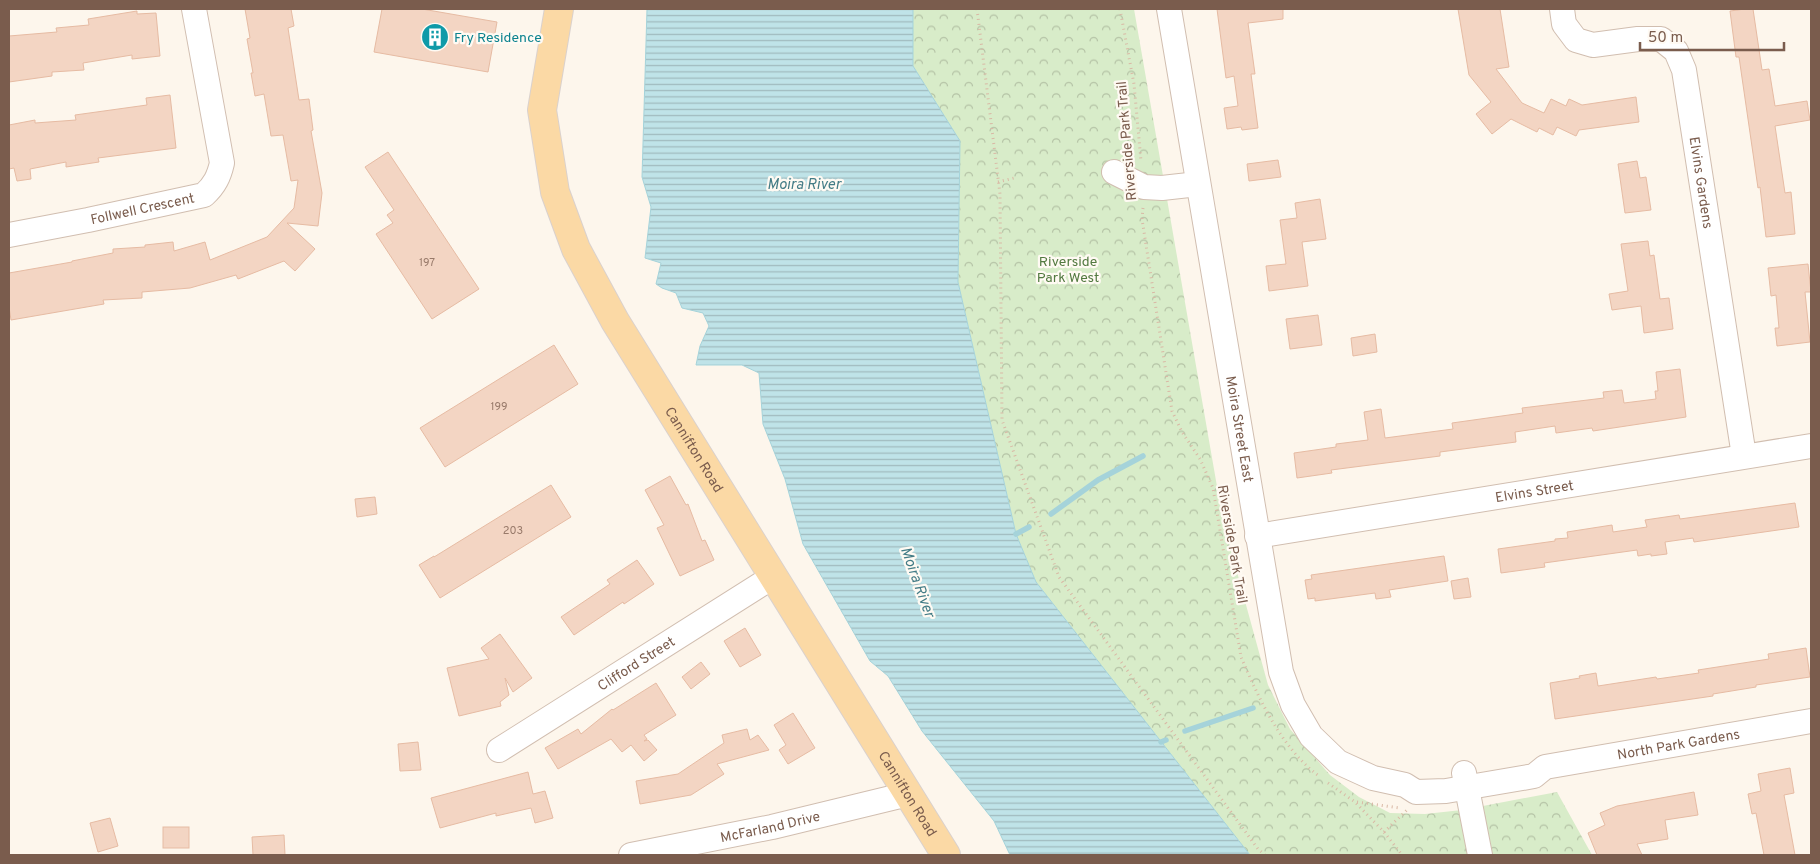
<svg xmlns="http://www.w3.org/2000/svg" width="1820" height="864" font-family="Overpass,sans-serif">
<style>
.park{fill:url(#park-crowns)}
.water{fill:url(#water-rules);stroke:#a5d3da}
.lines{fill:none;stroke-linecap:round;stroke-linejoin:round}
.stream{stroke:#a5d3da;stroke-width:5.5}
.building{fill:#f3d5c3;stroke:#e6bba3}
.minor-casing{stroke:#d1beb0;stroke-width:26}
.major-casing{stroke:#dad1cd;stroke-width:30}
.path{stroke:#d9b8a5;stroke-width:3;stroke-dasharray:1 4;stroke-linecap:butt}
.minor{stroke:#fff;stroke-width:24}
.major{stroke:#fbd9a5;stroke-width:28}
.labels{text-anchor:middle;stroke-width:4.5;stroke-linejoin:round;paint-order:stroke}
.number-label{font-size:11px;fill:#987a6a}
.culture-label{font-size:14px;fill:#0d838f;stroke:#fffaf3;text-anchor:start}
.street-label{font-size:14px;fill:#7a5c4d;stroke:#fffaf3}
.park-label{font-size:14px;fill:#537a41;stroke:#fffaf3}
.water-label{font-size:15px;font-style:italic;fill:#437c86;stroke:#fffaf3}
</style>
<defs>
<pattern id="park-crowns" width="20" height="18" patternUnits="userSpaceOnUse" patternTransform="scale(1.25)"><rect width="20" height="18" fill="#d8ecc9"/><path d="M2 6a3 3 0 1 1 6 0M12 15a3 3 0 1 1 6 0" fill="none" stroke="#b4c2a5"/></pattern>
<pattern id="water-rules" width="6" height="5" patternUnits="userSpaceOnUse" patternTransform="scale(1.25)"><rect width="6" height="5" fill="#bfe3e8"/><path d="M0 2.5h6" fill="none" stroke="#a0bbbe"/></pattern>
</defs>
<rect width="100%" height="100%" fill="#fdf6ec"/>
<path class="park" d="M913 9H1134L1223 521 1268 685 1290 729 1330 775 1359 797 1390 813 1425 814 1462 810 1557 792 1592 855H1250L1036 582 1016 534 958 282 960 141 913 66Z"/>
<path class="water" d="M647 9H913V66L960 141 958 282 1016 534 1036 582 1250 855H1010L994 821 922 731 888 676 870 661 803 544 785 479 763 424 759 373 742 365H696L700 346 709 326 703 313 682 308 676 293 662 288 656 284 661 263 645 258 651 207 642 177Z"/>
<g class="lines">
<g class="stream">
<path d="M1051 514 1098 480 1143 456"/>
<path d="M1016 534 1029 527"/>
<path d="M1185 731 1253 708"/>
<path d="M1161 742 1166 740"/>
</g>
</g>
<g class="building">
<path d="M245 9H291L294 26 288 28 299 100 309 99 313 130 311 131 322 193 318 226 287 223 315 249 295 271 284 261 238 279 236 275 190 288 142 292V298L103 300 104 304 11 320 9 307V273L72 262V261L113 253V249L145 247V245L173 242 174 251 205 242 210 260 267 237 294 208 298 180 291 181 283 135 271 136 264 94 255 96 251 73H253L247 39 250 38Z"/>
<path d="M382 9H422L497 22 488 72 374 52Z"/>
<path d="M1217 9H1283V19L1248 23 1255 74H1251L1258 128 1242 130 1241 127 1227 129 1224 108 1238 106 1234 76 1226 78Z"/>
<path d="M1458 9H1500L1509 67 1496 69 1522 103 1544 113 1551 99 1566 106 1569 99 1582 105 1636 97 1639 122 1579 130 1576 136 1557 127 1553 135 1539 128 1537 132 1511 119 1492 134 1476 114 1491 102 1469 75Z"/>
<path d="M1745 9H1753L1762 70 1769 69 1775 106 1807 101 1810 120 1775 126 1785 193 1791 192 1795 234 1766 237 1760 187 1758 188 1739 57H1736L1730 11Z"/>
<path d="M137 11V14L156 13 160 56 132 59V55L83 63 84 70 52 72V76L9 82V36L57 32 56 28 89 25 88 19Z"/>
<path d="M170 95 176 148 98 158 99 162 66 167V162L30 169 31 179 17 181 14 168 9 169V125L35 120V123L76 120 75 115 147 105 146 98Z"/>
<path d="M388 152 479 289 432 319 376 234 393 223 387 215 394 210 365 167Z"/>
<path d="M1278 160 1281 177 1249 181 1247 164Z"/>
<path d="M1637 161 1640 178 1646 177 1651 210 1625 213 1618 164Z"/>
<path d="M1320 199 1326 239 1302 242 1308 286 1269 291 1266 266 1286 264 1280 220 1297 218 1295 203Z"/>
<path d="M1648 241 1650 256 1654 255 1660 299 1669 298 1673 329 1644 333 1641 306 1612 310 1609 294 1628 291 1621 244Z"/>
<path d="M1808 264 1811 292H1805L1810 342 1777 346 1775 328H1779L1776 295 1771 296 1768 268Z"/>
<path d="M1318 315 1322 345 1290 349 1286 319Z"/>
<path d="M1375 334 1377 352 1353 356 1351 338Z"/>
<path d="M554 345 578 384 445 467 420 428Z"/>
<path d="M1680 369 1686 417 1593 431 1592 428 1556 433 1555 426 1515 432 1516 442 1440 452V456L1331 470 1332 473 1297 478 1294 453 1336 447V444L1368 440 1364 412 1381 409 1385 438 1453 429 1452 423 1523 413 1522 408 1604 398 1603 392 1622 390 1624 403 1656 399 1655 391H1658L1656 372Z"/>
<path d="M670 476 686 505 688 504 702 541 705 540 714 560 680 576 657 528 664 525 645 490Z"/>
<path d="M551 485 571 517 440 598 419 565 434 556V557Z"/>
<path d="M375 497 377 514 357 517 355 499Z"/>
<path d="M1795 503 1799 527 1694 542 1693 538 1665 542 1667 554 1651 556V554L1638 556 1637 550 1544 563 1545 567 1501 573 1498 549 1555 541V539L1568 538 1567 532 1612 525 1613 532 1647 527 1645 520 1679 515 1680 519Z"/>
<path d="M1444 556 1448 581 1389 590 1391 597 1376 599 1375 593 1315 601V598L1308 599 1305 580 1312 579 1311 575Z"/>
<path d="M637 560 654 584 624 604 623 602 574 635 561 617 610 584 607 580Z"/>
<path d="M1468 578 1471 597 1454 599 1451 581Z"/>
<path d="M745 628 761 655 740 667 724 641Z"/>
<path d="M500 634 532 678 513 692 505 678 509 695 500 702 501 706 459 716 447 668 489 659 481 648Z"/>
<path d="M1806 648 1810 677 1756 685V687L1713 694V696L1555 719 1550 683 1580 678 1579 676 1596 673 1598 686 1656 677 1657 679 1699 673 1698 670 1769 659 1768 654Z"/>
<path d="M701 662 710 674 691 689 682 677Z"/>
<path d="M656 683 676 715 644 735 647 739 644 741 648 740 657 750 644 761 631 745 622 752 611 739 558 769 545 748 578 729 581 734 612 709 613 710Z"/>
<path d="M793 713 815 748 788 764 779 750 786 745 774 725Z"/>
<path d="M747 729 750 740 758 735 769 750 717 764 724 774 691 795 640 804 636 781 678 774 724 743 722 735Z"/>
<path d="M418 742 421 770 400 771 398 744Z"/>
<path d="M1790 768 1794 793 1784 795 1795 855H1764L1756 813 1752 814 1748 794 1761 791 1758 774Z"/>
<path d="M528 772 533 794 545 791 553 818 535 823 531 808 496 816V813L440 828 431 798Z"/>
<path d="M1694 792 1698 815 1665 820 1668 839 1637 844 1642 855H1597L1588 833 1605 825 1600 813 1617 806Z"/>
<path d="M110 818 118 846 98 852 90 823Z"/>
<rect x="163" y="827" width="26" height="21"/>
<path d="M284 835 285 855H253L252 837Z"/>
</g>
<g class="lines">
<g class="minor-casing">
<g id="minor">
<path id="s1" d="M1169 9 1281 672 1293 705 1311 736 1338 762 1373 778 1405 785 1416 792 1446 791 1534 776 1545 767 1811 721"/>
<path id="s2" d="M1562 9 1564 24 1576 40 1593 45 1638 39H1661L1676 51 1684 70 1744 456"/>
<path d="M1114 172 1144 187 1162 188 1198 184"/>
<path id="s3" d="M9 235 88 220 204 195C215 185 219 176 222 163L194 9"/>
<path id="s4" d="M1257 536 1811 446"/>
<path id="s5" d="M499 750 774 576"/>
<path d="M1464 773 1480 855"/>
<path id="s6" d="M631 855 772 827 908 794"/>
</g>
</g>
<g class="major-casing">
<g id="major">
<path id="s7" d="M559 9 542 110 555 192 576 249 615 321 946 855"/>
</g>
</g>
<g class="path">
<path d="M977 9 1000 194 1002 420 1059 577 1258 849 1265 855"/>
<path d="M1120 9 1134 84 1141 161"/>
<path d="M998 182 1014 178"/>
<path d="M1143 208 1142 219 1172 411 1182 432 1200 459 1213 488 1241 657C1259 699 1282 749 1319 776"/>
<path d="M1328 783 1355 802 1384 832 1402 855"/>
<path d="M1357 802 1400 808"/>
<path d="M1384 832 1407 810"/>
</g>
<use href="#minor" class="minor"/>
<use href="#major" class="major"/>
</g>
<defs>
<g id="building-disc" transform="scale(1.4375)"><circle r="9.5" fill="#0f9aa8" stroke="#fffaf3"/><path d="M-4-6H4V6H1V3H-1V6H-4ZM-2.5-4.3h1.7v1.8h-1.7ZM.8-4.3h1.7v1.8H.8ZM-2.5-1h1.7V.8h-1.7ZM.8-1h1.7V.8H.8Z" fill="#fff"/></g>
</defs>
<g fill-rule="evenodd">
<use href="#building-disc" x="435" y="37"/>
</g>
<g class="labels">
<g class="number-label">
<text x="427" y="266">197</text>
<text x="499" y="410">199</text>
<text x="513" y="534">203</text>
</g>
<g class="culture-label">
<text x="454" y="42">Fry Residence</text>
</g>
<g class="street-label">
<text transform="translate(1126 141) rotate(-95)" y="5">Riverside Park Trail</text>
<text dy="5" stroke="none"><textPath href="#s2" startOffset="275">Elvins Gardens</textPath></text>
<text dy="5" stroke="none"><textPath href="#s3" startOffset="136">Follwell Crescent</textPath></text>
<text dy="5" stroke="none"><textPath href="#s1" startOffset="426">Moira Street East</textPath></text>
<text dy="5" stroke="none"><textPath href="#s7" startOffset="479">Cannifton Road</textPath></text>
<text dy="5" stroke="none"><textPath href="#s4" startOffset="281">Elvins Street</textPath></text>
<text transform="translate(1233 544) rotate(80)" y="5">Riverside Park Trail</text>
<text dy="5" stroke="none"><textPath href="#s5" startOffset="162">Clifford Street</textPath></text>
<text dy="5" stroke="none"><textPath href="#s1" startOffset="1134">North Park Gardens</textPath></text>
<text dy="5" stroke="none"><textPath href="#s7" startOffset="884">Cannifton Road</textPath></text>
<text dy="5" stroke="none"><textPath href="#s6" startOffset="142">McFarland Drive</textPath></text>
</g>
<g class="park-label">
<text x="1068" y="266">Riverside<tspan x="1068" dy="16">Park West</tspan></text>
</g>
<g class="water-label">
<text x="804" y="189">Moira River</text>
<text transform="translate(918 582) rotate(70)" y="5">Moira River</text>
</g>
</g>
<rect width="1820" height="864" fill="none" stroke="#7a5c4d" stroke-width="20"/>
<path d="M1640 42v8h144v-8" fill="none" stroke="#7a5c4d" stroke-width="2.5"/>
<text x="1648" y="42" font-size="15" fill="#7a5c4d" stroke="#fffaf3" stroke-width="4" paint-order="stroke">50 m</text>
</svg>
